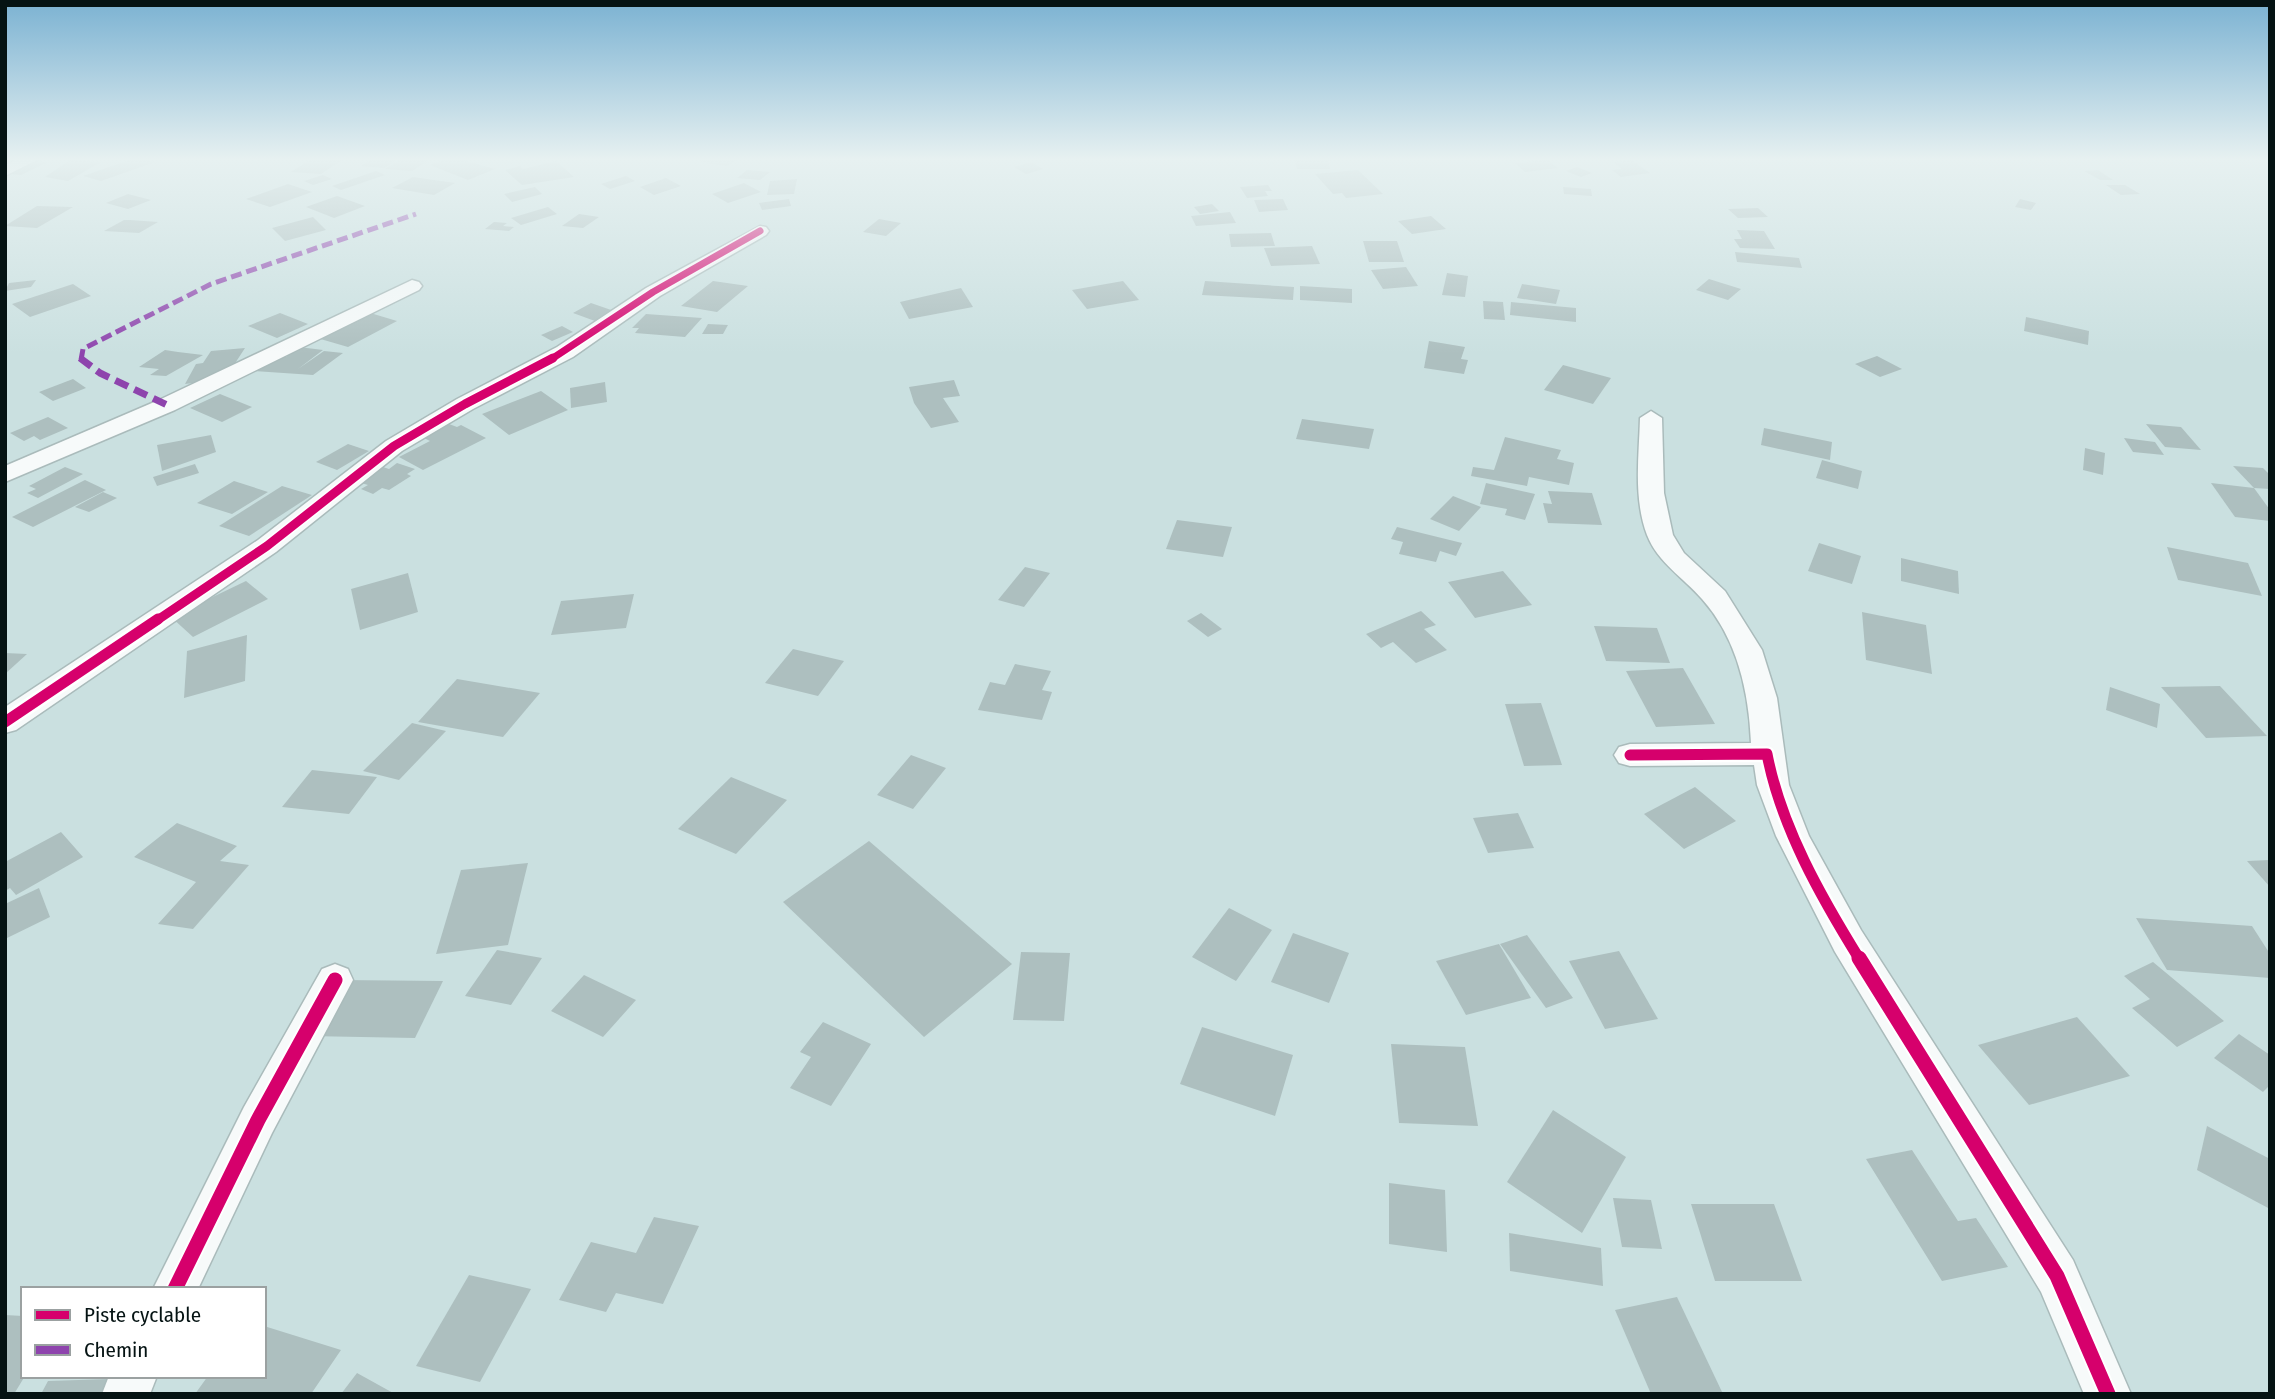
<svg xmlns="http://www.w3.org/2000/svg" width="2275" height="1399" font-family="'Fira Sans Condensed',sans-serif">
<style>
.building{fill:#adbfbf}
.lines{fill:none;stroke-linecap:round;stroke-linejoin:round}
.minor-casing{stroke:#abb;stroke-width:3}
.minor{fill:#f7fafa;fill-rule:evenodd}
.quiet-far1{stroke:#8e44ad;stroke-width:5;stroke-dasharray:11 5;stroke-linecap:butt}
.quiet{stroke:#8e44ad;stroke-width:7;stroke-dasharray:14 7;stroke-linecap:butt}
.cycleway-far3-casing{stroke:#fff;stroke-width:10}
.cycleway-far2-casing{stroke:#fff;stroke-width:12}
.cycleway-far1-casing{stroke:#fff;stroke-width:16}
.cycleway-casing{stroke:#fff;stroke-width:19}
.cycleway-far3{stroke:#d6006c;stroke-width:7}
.cycleway-far2{stroke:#d6006c;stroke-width:9}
.cycleway-far1{stroke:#d6006c;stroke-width:11}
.cycleway{stroke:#d6006c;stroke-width:15}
</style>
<rect width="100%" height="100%" fill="#cae0e0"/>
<g class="building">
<path d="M135 158 155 162 101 181 83 176Z"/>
<path d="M313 158 342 160 321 174 291 172Z"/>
<path d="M373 158H400L384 168 361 166Z"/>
<path d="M403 158H432L412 171 385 169Z"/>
<path d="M448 158H456L495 169 468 180 430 165Z"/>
<path d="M706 158H739L727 166 700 162Z"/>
<path d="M1294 158H1328L1330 169H1297Z"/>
<path d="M70 160 101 162 68 181 45 177Z"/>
<path d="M1547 160 1558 168 1525 172 1515 163Z"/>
<path d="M1632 160 1650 173 1621 177 1612 170 1622 169 1613 162Z"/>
<path d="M35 161 48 162 21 175 9 174Z"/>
<path d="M556 161 574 177 522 185 505 170 520 166 523 169Z"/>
<path d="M1031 162 1043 169 1026 174 1014 167Z"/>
<path d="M1577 167 1592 173 1581 177 1566 171Z"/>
<path d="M747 170 770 172 760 180 737 178Z"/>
<path d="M1358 170 1383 194 1346 198 1342 193 1333 194 1315 174Z"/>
<path d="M2098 170 2113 180H2100L2084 171Z"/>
<path d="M376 171 385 175 341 190 332 186Z"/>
<path d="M323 175 332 179 313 185 304 181Z"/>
<path d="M626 176 635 181 610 189 601 184Z"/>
<path d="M413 177 455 183 434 195 392 188Z"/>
<path d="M666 178 681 186 654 195 640 187Z"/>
<path d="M797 179 794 194 767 195 770 181Z"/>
<path d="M744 183 761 192 728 203 712 194Z"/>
<path d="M288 184 312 192 270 207 246 199Z"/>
<path d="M1268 185 1272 191H1265L1268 196 1247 198 1240 187Z"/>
<path d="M2106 185H2125L2140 194 2121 195Z"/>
<path d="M535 187 542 194 512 202 504 194Z"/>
<path d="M1563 187 1591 189 1592 196 1564 194Z"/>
<path d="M128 194 151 200 128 209 106 203Z"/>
<path d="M337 196 365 206 334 218 306 207Z"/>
<path d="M789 199 791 206 762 210 759 203Z"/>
<path d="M1283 199 1288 210 1259 212 1254 200Z"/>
<path d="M2020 199 2036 203 2031 210 2015 207Z"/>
<path d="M1212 204 1219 211 1200 214 1194 207Z"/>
<path d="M37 206 73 207 37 228 5 226Z"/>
<path d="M548 207 557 214 521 225 511 218Z"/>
<path d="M1758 208 1768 217 1738 218 1728 209Z"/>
<path d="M1230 212 1236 223 1196 226 1191 216Z"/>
<path d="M579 214 599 217 583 228 562 226Z"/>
<path d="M1431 216 1446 229 1412 234 1398 221Z"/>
<path d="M313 217 326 230 285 241 272 228Z"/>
<path d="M879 219 901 223 886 236 863 232Z"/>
<path d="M124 220H130L158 222 139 233 104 231Z"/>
<path d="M494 222 507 223 503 226 514 227 509 231 485 229Z"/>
<path d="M1737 230 1764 231 1775 249 1740 248 1734 239H1742Z"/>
<path d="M1271 233 1275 246 1231 247 1229 234Z"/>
<path d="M1363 241H1397L1404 262H1369Z"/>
<path d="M1312 246 1320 264 1271 266 1264 248Z"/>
<path d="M1735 252 1799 258 1802 268 1737 262Z"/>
<path d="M1406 267 1418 286 1383 289 1371 270Z"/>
<path d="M1447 273 1468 276 1465 297 1442 295Z"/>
<path d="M1709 279 1741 289 1728 300 1696 290Z"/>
<path d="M36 280 31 287 5 291 9 283Z"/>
<path d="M713 281 748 286 717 312 681 306Z"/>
<path d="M1123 281 1139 300 1087 309 1072 290Z"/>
<path d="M1205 281 1294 287 1293 300 1202 295Z"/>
<path d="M73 284 91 296 30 317 12 304Z"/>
<path d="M1522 284 1560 290 1556 304 1517 298Z"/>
<path d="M1300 286 1352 289V303L1300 300Z"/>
<path d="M961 288 973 307 909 319 900 302Z"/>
<path d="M1483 301 1503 302 1505 320 1484 319Z"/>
<path d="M1511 302 1576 308V322L1510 315Z"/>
<path d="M591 303 614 311 595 321 573 313Z"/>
<path d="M367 312 397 321 348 347 317 338Z"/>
<path d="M280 313 308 324 277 338 248 326Z"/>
<path d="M646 314 702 318 685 337 635 333 639 328H632Z"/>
<path d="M2026 317 2089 331 2088 345 2024 331Z"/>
<path d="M708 324 728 325 723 334H702Z"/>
<path d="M562 326 573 332 552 341 541 335Z"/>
<path d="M1429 341 1465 347 1461 359 1468 360 1464 374 1424 368Z"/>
<path d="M299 347 323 350 298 369 324 351 343 353 313 375 253 371 275 356 286 357Z"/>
<path d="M245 348 230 371 216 372 209 381 185 384 196 364 203 363 211 351Z"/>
<path d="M165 350 178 352 203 355 166 376 150 375 159 369 139 367Z"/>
<path d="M1877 356 1902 369 1880 377 1855 364Z"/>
<path d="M1563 365 1611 378 1593 404 1544 390Z"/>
<path d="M73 379 86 388 53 401 39 392Z"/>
<path d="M954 380 960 396 943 398 959 422 931 428 914 403 909 387Z"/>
<path d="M605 382 607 402 571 408 570 388Z"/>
<path d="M541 391 568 410 509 435 482 414Z"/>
<path d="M220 394 252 407 222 422 190 408Z"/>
<path d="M48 417 68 428 40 440 34 436 24 441 10 433Z"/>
<path d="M1302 419 1374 429 1369 449 1296 439Z"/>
<path d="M449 424 457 427 461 425 486 438 423 470 399 457 430 441 422 437Z"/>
<path d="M2146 424 2181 427 2201 450 2165 447Z"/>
<path d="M1764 428 1832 442 1830 460 1761 445Z"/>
<path d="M211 435 216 452 162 471 157 445Z"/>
<path d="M1505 437 1561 450 1557 459 1574 463 1569 485 1529 477 1527 486 1471 476 1473 467 1494 470Z"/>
<path d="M2124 438 2155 442 2164 455 2133 452Z"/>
<path d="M348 444 369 451 337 470 316 462Z"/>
<path d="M2085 448 2105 453 2103 475 2083 470Z"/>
<path d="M1822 460 1862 471 1858 489 1816 478Z"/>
<path d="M397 463 415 469 407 474 411 476 389 490 382 488 373 494 361 489 368 485 358 482 383 467 389 469Z"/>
<path d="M195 464 199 473 157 486 153 477Z"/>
<path d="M2233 466 2263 468 2270 475V489L2254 488Z"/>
<path d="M65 467 83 474 38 498 27 493 36 489 29 486Z"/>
<path d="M85 480 106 490 33 527 12 517Z"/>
<path d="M234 481 268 492 232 514 197 503Z"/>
<path d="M1486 483 1535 494 1525 520 1505 515 1507 509 1480 504Z"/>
<path d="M2211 483 2254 488 2270 510V521L2235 517Z"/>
<path d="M282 486 312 495 249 536 219 526Z"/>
<path d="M1548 491 1592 493 1602 525 1548 523 1543 503 1552 504Z"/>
<path d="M103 492 117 498 89 512 75 507Z"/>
<path d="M1453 496 1481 507 1459 531 1430 519Z"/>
<path d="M1177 520 1232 527 1223 557 1166 549Z"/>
<path d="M1397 527 1462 543 1456 556 1440 551 1436 562 1399 554 1403 542 1391 539Z"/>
<path d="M1819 543 1861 556 1852 584 1808 571Z"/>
<path d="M2167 547 2248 563 2262 596 2178 580Z"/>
<path d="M1901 558 1958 571 1959 594 1901 581Z"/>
<path d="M1025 567 1050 573 1024 607 998 600Z"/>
<path d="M1503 571 1532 605 1475 618 1448 582Z"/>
<path d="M408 573 418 612 360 630 351 589Z"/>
<path d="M246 581 268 599 193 637 171 617Z"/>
<path d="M634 594 626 628 551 635 561 601Z"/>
<path d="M1421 611 1436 625 1424 629 1447 650 1416 663 1393 642 1381 648 1366 634Z"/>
<path d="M1862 612 1926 625 1932 674 1866 660Z"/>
<path d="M1201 613 1222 629 1208 637 1187 621Z"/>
<path d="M1594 626 1657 628 1670 663 1606 661Z"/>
<path d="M247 635 245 681 184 698 187 651Z"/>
<path d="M793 649 844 661 818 696 765 683Z"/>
<path d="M5 653 27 654 5 674Z"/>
<path d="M1015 664 1051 671 1042 690 1052 692 1042 720 978 710 990 682 1005 685Z"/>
<path d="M1683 668 1715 724 1656 727 1626 671Z"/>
<path d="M457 679 540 693 503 737 418 722Z"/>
<path d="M2220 686 2267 736 2206 738 2161 687Z"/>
<path d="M2110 687 2160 704 2157 728 2106 710Z"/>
<path d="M1541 703 1562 765 1524 766 1505 704Z"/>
<path d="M412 723 446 731 399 780 363 771Z"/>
<path d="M911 755 946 768 913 809 877 795Z"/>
<path d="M312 770 377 777 349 814 282 807Z"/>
<path d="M731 777 787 800 736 854 678 829Z"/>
<path d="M1695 787 1736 821 1684 849 1644 814Z"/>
<path d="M1518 813 1534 848 1488 853 1473 818Z"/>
<path d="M177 823 237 846 220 861 249 865 193 929 158 924 196 882 134 857Z"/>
<path d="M61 832 83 857 16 895 10 888 5 891V862Z"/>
<path d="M869 841 1012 964 924 1037 783 902Z"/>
<path d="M2270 860V887L2247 861Z"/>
<path d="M528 863 508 945 436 954 461 870Z"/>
<path d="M39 888 50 917 5 939V904Z"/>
<path d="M1229 908 1272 930 1236 981 1192 957Z"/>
<path d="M2136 918 2252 926 2270 954V978L2167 970Z"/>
<path d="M1293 933 1349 953 1329 1003 1271 982Z"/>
<path d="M1527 935 1573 998 1546 1008 1500 944Z"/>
<path d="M1499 944 1531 998 1466 1015 1436 961Z"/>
<path d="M497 950 542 958 511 1005 465 996Z"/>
<path d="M1619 951 1658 1019 1605 1029 1569 961Z"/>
<path d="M1021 952 1070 953 1064 1021 1013 1020Z"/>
<path d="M2153 962 2224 1021 2177 1047 2132 1008 2150 999 2124 976Z"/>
<path d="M584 975 636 1000 603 1037 551 1011Z"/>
<path d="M340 980 443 981 415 1038 308 1036Z"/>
<path d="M2077 1017 2130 1076 2029 1105 1978 1045Z"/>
<path d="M823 1022 871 1044 831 1106 790 1088 811 1057 800 1052Z"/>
<path d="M1202 1027 1293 1055 1275 1116 1180 1084Z"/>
<path d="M2239 1034 2270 1055V1085L2263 1092 2214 1058Z"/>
<path d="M1391 1044 1465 1047 1478 1126 1399 1123Z"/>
<path d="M1553 1110 1626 1157 1582 1233 1507 1182Z"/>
<path d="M2207 1126 2270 1159V1209L2197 1170Z"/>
<path d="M1912 1150 1958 1221 1976 1218 2008 1267 1942 1281 1866 1159Z"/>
<path d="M1389 1183 1445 1190 1447 1252 1389 1244Z"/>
<path d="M1613 1198 1651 1200 1662 1249 1622 1247Z"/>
<path d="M1691 1204H1774L1802 1281H1715Z"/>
<path d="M654 1217 699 1226 663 1304 616 1293 606 1312 559 1300 591 1242 636 1253Z"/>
<path d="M1509 1233 1601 1248 1603 1286 1510 1271Z"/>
<path d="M469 1275 531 1289 480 1382 416 1366Z"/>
<path d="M1677 1297 1723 1394H1651L1615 1310Z"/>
<path d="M5 1315 23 1316V1376H25L14 1394H5Z"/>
<path d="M264 1326 341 1350 311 1394H195L208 1376H264Z"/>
<path d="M357 1373 395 1394H341Z"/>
<path d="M109 1379 101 1394H41L48 1381Z"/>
</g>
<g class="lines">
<g class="minor-casing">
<g id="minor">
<path d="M19 158H41L5 176V165Z"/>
<path d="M760 226 766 227 769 231 766 235 660 296 573 357 473 409 402 451 276 552 16 730 5 733V707L258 540 386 441 457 399 557 347 646 288Z"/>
<path d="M412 280 419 282 422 286 419 290 175 410 5 482V466L159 400Z"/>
<path d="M1651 411 1662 418 1664 493 1673 535 1684 553 1725 591 1762 650 1777 698 1789 785 1809 836 1861 930 2073 1260 2131 1394H2084L2041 1292 1835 952 1776 836 1757 785 1754 765 1630 766 1619 763 1614 755 1619 747 1630 744 1751 743C1749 692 1737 638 1702 599 1683 577 1658 563 1647 535 1633 498 1639 456 1640 418Z"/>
<path d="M335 964 348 969 353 980 272 1133 198 1289H153L244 1107 322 969Z"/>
<path d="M109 1376H157L150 1394H102Z"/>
</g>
</g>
<use href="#minor" class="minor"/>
<path class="quiet-far1" d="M81 360 83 349 211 284 416 214"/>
<path class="quiet" d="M80 358 100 373 167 405"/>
<g class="cycleway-far3-casing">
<path id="cycleway-far3" d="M550 360 653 292 760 231"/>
</g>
<g class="cycleway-far2-casing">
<path id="cycleway-far2" d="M156 621 267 546 394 446 465 404 553 358"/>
</g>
<g class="cycleway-far1-casing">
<g id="cycleway-far1">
<path d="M5 722 158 619"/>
<path d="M1630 755 1767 754C1781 827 1821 897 1860 960"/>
</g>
</g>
<g class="cycleway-casing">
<g id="cycleway">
<path d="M1859 958 2057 1276 2108 1394"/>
<path d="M175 1289 258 1120 335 980"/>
</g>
</g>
<use href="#cycleway-far3" class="cycleway-far3"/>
<use href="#cycleway-far2" class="cycleway-far2"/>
<use href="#cycleway-far1" class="cycleway-far1"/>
<use href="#cycleway" class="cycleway"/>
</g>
<linearGradient id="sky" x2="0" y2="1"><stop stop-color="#7bb2d2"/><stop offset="0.45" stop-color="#e7f1f1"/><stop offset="1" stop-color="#e7f1f1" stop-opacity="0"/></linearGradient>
<rect width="2275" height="354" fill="url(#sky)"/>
<rect width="2275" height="1399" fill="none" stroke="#051313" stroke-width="14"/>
<rect x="21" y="1287" width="245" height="91" fill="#ffffff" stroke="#9ba1a1" stroke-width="2"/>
<rect x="35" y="1310" width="35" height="10" fill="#d6006c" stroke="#9ba1a1" stroke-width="2"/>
<text x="84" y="1322" font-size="21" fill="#051313">Piste cyclable</text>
<rect x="35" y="1345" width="35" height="10" fill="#8e44ad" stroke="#9ba1a1" stroke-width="2"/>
<text x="84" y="1357" font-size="21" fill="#051313">Chemin</text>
</svg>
